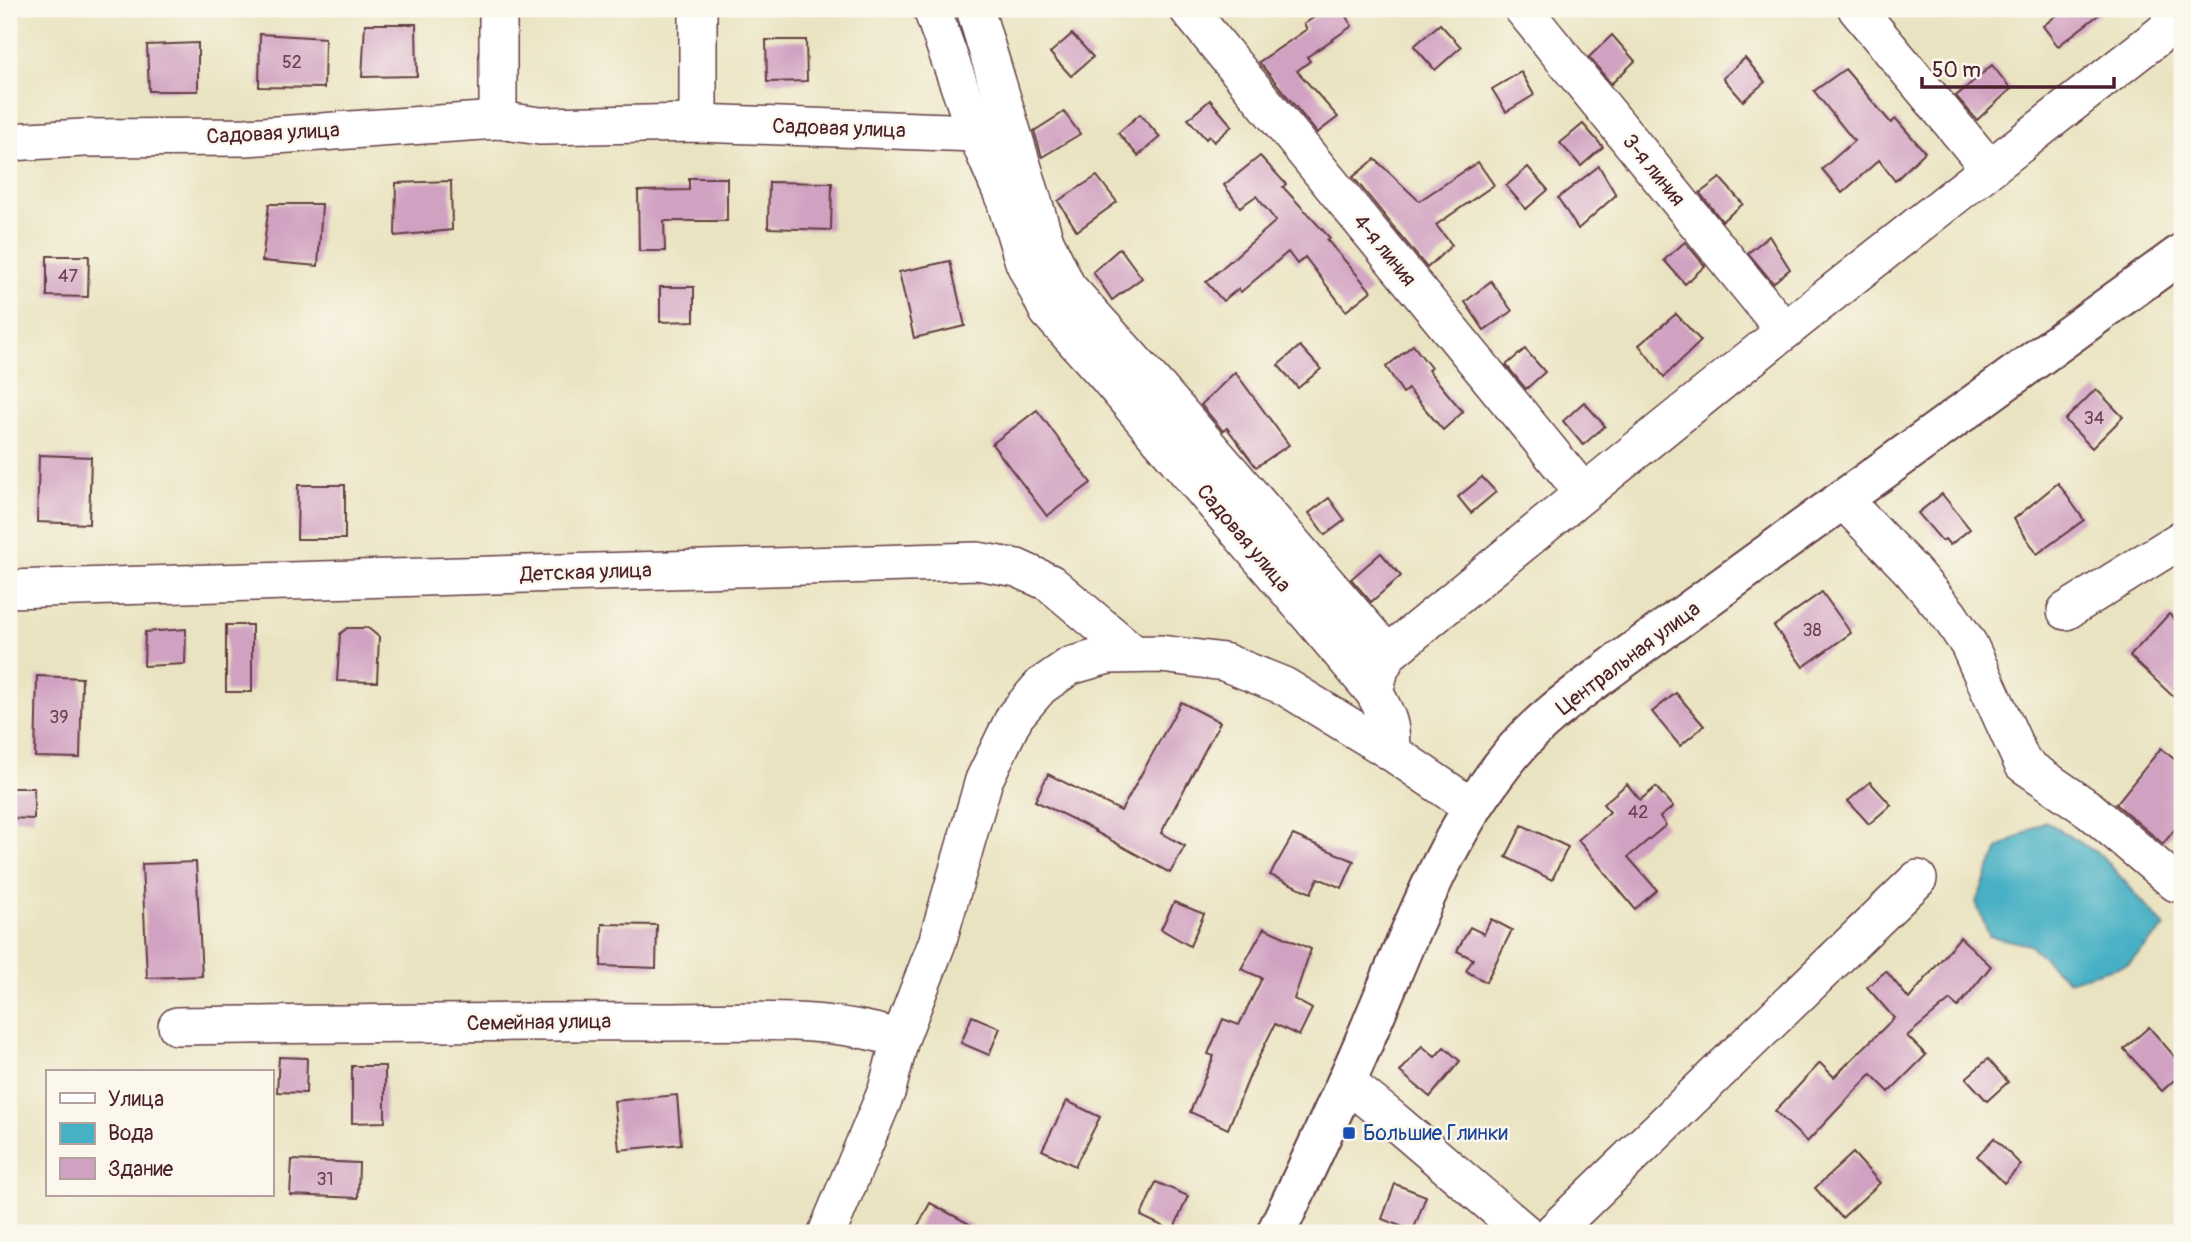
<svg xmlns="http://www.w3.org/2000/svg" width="2191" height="1242" font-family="Pangolin,sans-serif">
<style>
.water{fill:#46b0c4;stroke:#486878;stroke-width:2}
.building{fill:#d0a1c1}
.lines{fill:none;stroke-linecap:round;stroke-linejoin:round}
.minor-casing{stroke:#623c42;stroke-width:40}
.major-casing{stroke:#623c42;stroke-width:42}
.minor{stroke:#fff;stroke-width:37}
.major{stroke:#fff;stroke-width:38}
.transit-dot{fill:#1a4fb4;stroke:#fbf7ec;stroke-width:2.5}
.labels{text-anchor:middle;stroke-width:5;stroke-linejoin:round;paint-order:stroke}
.number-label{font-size:18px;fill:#6c4050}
.street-label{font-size:21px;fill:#4a1f2b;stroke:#fbf7ec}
.transit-label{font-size:21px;fill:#164399;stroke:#fbf7ec;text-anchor:start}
</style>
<rect width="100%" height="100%" fill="#fbf7ec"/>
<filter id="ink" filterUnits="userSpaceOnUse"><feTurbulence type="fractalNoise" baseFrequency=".0143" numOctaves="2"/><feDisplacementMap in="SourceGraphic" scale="14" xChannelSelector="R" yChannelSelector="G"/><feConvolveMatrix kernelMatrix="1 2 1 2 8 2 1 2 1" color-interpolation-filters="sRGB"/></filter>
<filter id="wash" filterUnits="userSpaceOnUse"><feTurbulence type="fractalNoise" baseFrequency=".00686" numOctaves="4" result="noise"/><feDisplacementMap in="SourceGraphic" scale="28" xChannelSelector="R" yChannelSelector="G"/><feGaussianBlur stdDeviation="1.57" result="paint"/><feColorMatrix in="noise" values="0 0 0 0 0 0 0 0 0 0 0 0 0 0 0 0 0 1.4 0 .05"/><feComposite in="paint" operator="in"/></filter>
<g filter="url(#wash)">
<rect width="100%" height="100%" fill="#eae3c1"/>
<path class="water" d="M2045 821 2102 856 2165 927 2128 964 2068 981 2030 945 1989 936 1976 902 1998 849Z"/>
<g id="blocks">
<g class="building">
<path d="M1327 9H1341L1352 26 1307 57 1310 61 1297 71 1338 117 1317 133 1259 62 1307 29 1304 24Z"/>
<path d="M2065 9H2106L2058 46 2043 26Z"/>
<path d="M365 24H416L417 76 362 77Z"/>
<path d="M1440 24 1461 47 1435 70 1414 46Z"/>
<path d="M260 34 325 38 324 88 259 87Z"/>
<path d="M1072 34 1093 57 1071 76 1050 53Z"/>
<path d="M1612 35 1635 61 1611 84 1589 57Z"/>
<path d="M766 40H806L807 81 767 82Z"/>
<path d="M198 43V91H149L147 45Z"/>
<path d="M1745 58 1765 82 1743 101 1723 78Z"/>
<path d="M1992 65 2011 89 1977 120 1956 96Z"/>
<path d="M1845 69 1891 123 1896 119 1925 152 1895 181 1879 160 1842 193 1822 169 1854 141 1814 91Z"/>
<path d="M1521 72 1534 95 1506 112 1492 89Z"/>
<path d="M1210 100 1232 126 1214 142 1209 136 1206 139 1188 119Z"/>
<path d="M1064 112 1080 134 1042 157 1034 131Z"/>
<path d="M1140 114 1160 137 1138 156 1118 133Z"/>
<path d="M1583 124 1603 147 1581 166 1560 143Z"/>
<path d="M1260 156 1286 184 1283 187 1330 238 1327 240 1371 291 1346 311 1305 257 1297 264 1288 252 1241 292 1238 289 1223 301 1206 282 1276 221 1256 196 1240 207 1224 185Z"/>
<path d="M1375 159 1419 201 1478 162 1494 185 1436 225 1452 245 1427 268 1353 177Z"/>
<path d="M1599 166 1616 195 1578 229 1558 198Z"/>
<path d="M1528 167 1548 190 1526 209 1506 186Z"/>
<path d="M1097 176 1117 202 1077 231 1058 201Z"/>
<path d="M689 178H727V221H664L665 251H639L638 191 689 190Z"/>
<path d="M1720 178 1743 204 1722 221 1700 193Z"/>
<path d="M451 181 452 230 395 236 396 183Z"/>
<path d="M769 182 832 183 831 230 768 228Z"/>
<path d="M269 204H322L318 266 262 261Z"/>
<path d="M1769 236 1790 269 1773 283 1748 253Z"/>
<path d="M1685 242 1705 266 1685 284 1664 260Z"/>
<path d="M1120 248 1142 278 1112 300 1093 272Z"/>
<path d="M47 256H89L88 297 47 296Z"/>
<path d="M950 261 965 326 914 338 899 272Z"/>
<path d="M1491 281 1512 311 1484 330 1465 302Z"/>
<path d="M660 287H694V321L660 322Z"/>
<path d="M1676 314 1701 341 1664 377 1639 345Z"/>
<path d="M1413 345 1431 368 1428 370 1463 412 1443 430 1408 389 1403 393 1386 367Z"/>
<path d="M1300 346 1321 369 1298 388 1278 365Z"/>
<path d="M1525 349 1545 372 1526 389 1506 365Z"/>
<path d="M1235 372 1289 445 1256 467 1227 428 1223 431 1201 405Z"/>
<path d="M2096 389 2123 417 2092 448 2065 420Z"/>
<path d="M1584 402 1605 426 1583 445 1563 421Z"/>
<path d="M1037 410 1091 483 1047 516 992 444Z"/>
<path d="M39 455 91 457 89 524 37 522Z"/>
<path d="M1482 477 1496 492 1471 513 1458 497Z"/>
<path d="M2058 483 2084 520 2037 554 2014 519Z"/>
<path d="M298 485H345V539H297Z"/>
<path d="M1942 494 1970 529 1950 545 1945 539 1942 541 1918 513Z"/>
<path d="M1329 498 1345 520 1325 535 1309 513Z"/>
<path d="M1381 553 1401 576 1371 602 1351 579Z"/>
<path d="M1822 592 1851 633 1803 667 1774 626Z"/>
<path d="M2169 614 2182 626V705L2130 656Z"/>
<rect x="226" y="625" width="26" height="67"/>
<path d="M347 628H368L379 637 377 682 337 681 340 634Z"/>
<path d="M186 629 185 664 144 666 145 632Z"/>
<path d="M37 676 82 678 80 758 35 757Z"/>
<path d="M1676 693 1704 726 1680 746 1652 712Z"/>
<path d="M1181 702 1220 722 1161 833 1185 846 1170 873 1094 831 1095 830 1035 801 1048 774 1121 811Z"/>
<path d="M2161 748 2182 766V820L2163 844 2116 804Z"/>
<path d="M1870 782 1891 805 1869 824 1848 801Z"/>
<path d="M1627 784 1640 800 1656 787 1673 807 1660 817 1666 825 1628 857 1657 890 1635 909 1578 840 1610 812 1603 804Z"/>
<path d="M9 788H34V819L9 818Z"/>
<path d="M1522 825 1568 847 1552 880 1506 857Z"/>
<path d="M1293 835 1354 861 1342 888 1318 878 1311 893 1270 875Z"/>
<path d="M196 862 202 976 147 978 142 864Z"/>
<path d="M1174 902 1204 914 1190 946 1161 929Z"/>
<path d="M1491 919 1512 930 1486 982 1466 971 1473 959 1457 951 1470 927 1484 934Z"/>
<path d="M602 924 657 925 656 968 601 966Z"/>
<path d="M1264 928 1311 949 1294 999 1312 1009 1299 1036 1275 1024 1251 1073 1228 1129 1190 1112 1214 1056 1208 1054 1223 1019 1239 1025 1262 978 1241 969Z"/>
<path d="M1960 937 1991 966 1958 1007 1950 1000 1907 1036 1926 1055 1889 1092 1871 1074 1807 1142 1775 1111 1820 1063 1834 1077 1894 1018 1867 987 1886 971 1909 999Z"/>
<path d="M972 1016 1000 1028 989 1055 961 1043Z"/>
<path d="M2149 1027 2182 1065V1073L2162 1091 2124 1049Z"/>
<path d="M1422 1046 1435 1057 1444 1047 1460 1061 1430 1097 1400 1072Z"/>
<path d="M279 1057 307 1058 306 1093 277 1092Z"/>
<path d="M1988 1059 2008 1082 1987 1101 1966 1078Z"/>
<path d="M352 1066H385V1122L352 1123Z"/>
<path d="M677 1095 681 1144 619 1150 614 1101Z"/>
<path d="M1067 1101 1100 1117 1075 1166 1042 1150Z"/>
<path d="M1994 1138 2021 1165 2004 1183 1977 1156Z"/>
<path d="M1853 1153 1880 1183 1842 1218 1815 1188Z"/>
<path d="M292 1160 359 1163 358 1198 290 1195Z"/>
<path d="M1156 1182 1188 1196 1173 1231 1141 1216Z"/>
<path d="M1395 1184 1426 1196 1413 1231 1382 1219Z"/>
<path d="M930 1203 986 1233H914Z"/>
</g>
</g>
</g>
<g filter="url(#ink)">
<use href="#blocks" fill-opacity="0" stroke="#623c42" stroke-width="2"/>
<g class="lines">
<g class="minor-casing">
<g id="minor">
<path d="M498 9V120"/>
<path d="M698 9V123"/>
<path d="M932 9 976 133 1005 200 1024 262 1048 311 1105 374 1374 692C1386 714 1393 725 1390 751"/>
<path d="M975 9 1045 241 1067 287 1159 389 1388 654"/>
<path d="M1188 9 1583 492"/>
<path d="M1523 9 1785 331"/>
<path d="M1857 9 1989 168"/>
<path d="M9 142 84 138 246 137 498 120 540 126 698 123 976 133"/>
<path d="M1843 500 1911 570 1949 615 1969 645 2023 764 2090 810 2176 883"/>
<path d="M9 589 977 561 1017 568 1050 583 1134 654"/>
<path d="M2066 611 2182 539"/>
<path d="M1374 692 1380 669 1388 654C1643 442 1903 235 2165 31L2175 14 2174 9"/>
<path d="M177 1026C339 1024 502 1021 664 1022 741 1022 826 1015 900 1039"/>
<path d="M1347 1083 1393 1120 1525 1233"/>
<path d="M827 1233 887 1090 900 1039 937 943 984 780 1015 716 1041 686 1070 666 1108 655 1161 654 1224 662 1284 686 1390 751 1472 807"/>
<path d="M1552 1233 1918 879"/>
</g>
</g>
<g class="major-casing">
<path id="major" d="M1276 1233C1308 1166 1340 1099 1369 1030 1410 934 1445 833 1513 752 1542 717 1582 690 1619 662L2182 253"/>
</g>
<use href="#minor" class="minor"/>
<use href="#major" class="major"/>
</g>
</g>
<rect class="transit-dot" x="1342" y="1126" width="14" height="14" rx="3.5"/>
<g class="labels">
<g class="number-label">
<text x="292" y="68">52</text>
<text x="68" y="282">47</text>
<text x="2094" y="424">34</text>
<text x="1812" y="636">38</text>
<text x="59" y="723">39</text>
<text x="1638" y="818">42</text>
<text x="325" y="1185">31</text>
</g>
<g class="street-label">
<text transform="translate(839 128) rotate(2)" y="7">Садовая улица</text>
<text transform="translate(273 133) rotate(-3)" y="7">Садовая улица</text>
<text transform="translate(1654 170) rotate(51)" y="7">3-я линия</text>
<text transform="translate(1385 250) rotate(51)" y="7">4-я линия</text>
<text transform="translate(1244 538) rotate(50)" y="7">Садовая улица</text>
<text transform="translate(586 572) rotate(-2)" y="7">Детская улица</text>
<text transform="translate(1628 658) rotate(-37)" y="7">Центральная улица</text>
<text transform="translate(539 1022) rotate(-1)" y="7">Семейная улица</text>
</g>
<g class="transit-label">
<text x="1363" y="1140">Большие Глинки</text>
</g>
</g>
<rect width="2191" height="1242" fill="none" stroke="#fbf7ec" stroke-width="35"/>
<rect x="46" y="1070" width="228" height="126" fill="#fbf7ec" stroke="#b4a19f" stroke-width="2"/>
<rect x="60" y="1093" width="35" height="10" fill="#ffffff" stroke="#b4a19f" stroke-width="2"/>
<text x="108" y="1106" font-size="21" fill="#4a1f2b">Улица</text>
<rect x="60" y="1123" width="35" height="21" fill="#46b0c4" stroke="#b4a19f" stroke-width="2"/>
<text x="108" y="1140" font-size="21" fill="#4a1f2b">Вода</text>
<rect x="60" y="1158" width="35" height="21" fill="#d0a1c1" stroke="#b4a19f" stroke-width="2"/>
<text x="108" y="1176" font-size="21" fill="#4a1f2b">Здание</text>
<path d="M1922 77v10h192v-10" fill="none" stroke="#4a1f2b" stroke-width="3.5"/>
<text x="1932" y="77" font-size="21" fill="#4a1f2b" stroke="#fbf7ec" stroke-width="5" paint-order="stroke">50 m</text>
</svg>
